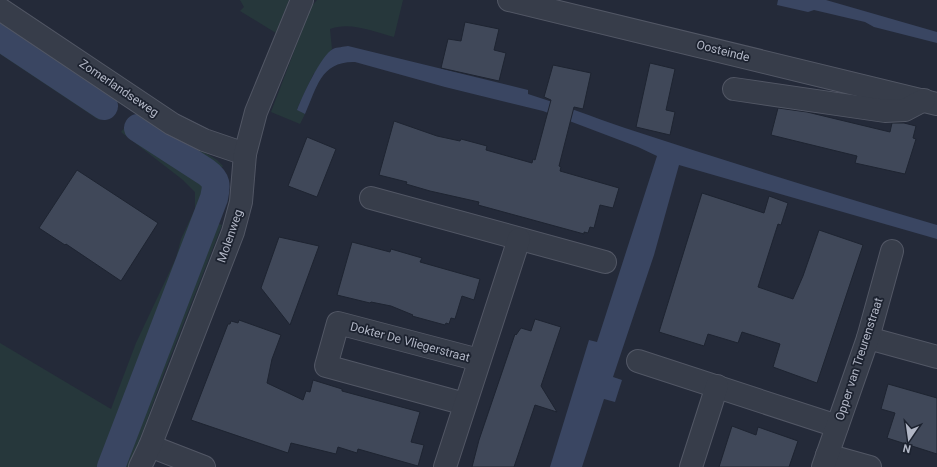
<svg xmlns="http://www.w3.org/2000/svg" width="937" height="467" font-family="Roboto,sans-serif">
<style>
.green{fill:#26373b}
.water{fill:#3a4662}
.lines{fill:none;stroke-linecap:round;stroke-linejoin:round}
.canal{stroke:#3a4662;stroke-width:28}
.building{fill:#404859;stroke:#1e2431}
.minor-casing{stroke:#525765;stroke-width:24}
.minor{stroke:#373d4a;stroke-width:22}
.labels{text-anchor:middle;stroke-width:3.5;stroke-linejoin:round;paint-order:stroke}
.street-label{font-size:12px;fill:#b2b7c6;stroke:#1c222f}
</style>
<rect width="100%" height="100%" fill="#242a39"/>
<g class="green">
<path d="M240 0H289L276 33 240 11 244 7Z"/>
<path d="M317 0H403L394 37C375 32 350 21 330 29L332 49 313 75 297 109 305 114 300 124 271 112 311 7Z"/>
<path d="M0 19 111 93 113 98 99 120 0 54Z"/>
<path d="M144 115 217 160 223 166 217 174 225 180 210 221 222 225 161 381 130 467H0V343L111 409 136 343 176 258 181 239 195 209V192L183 180 121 132 127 125Z"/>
</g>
<g class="water">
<path d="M778 0H826L937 32V43L874 27 865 22 814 10 808 12 777 5Z"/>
<path d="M348 46 528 90V94C561 104 592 117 625 128 728 162 832 194 937 225V239L679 165 654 255 613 377 622 380 615 402 604 399 582 467H550L589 340 597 342 657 156 638 147 543 111 445 87 355 62C321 61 317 87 305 114L297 110C302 97 321 55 333 49 337 47 344 47 348 46Z"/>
</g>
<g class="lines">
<g class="canal">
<path d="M0 37 104 106"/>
<path d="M111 467 214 198C217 185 217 180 206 172L138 128"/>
</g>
</g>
<g class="building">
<path d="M465 22 499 29 494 50 506 53 499 81 441 68 448 39 461 41Z"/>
<path d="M650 63 675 69 666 110 675 112 670 135 636 127Z"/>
<path d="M553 65 591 73 583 109 574 107 559 166 561 167 560 171 619 188 613 208 600 205 594 228 590 227 588 233 584 232V234L478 205 479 202 430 191 406 184 407 182 379 175 394 121 437 136 460 141 461 139 487 146 486 150 532 163 533 159 535 160 551 100 544 97Z"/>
<path d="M778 108 807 112 890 132 892 123H904L916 126 913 138 916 139 905 174 855 163 857 156 771 135Z"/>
<path d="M307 137 336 149 317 197 288 186Z"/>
<path d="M77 170 158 223 121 281 66 244 65 245 39 228Z"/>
<path d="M702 193 764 213 769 196 788 203 781 225 778 224 758 287 793 299 803 276 819 230 863 245 817 383 773 367 780 344 742 332 738 343 708 334 704 346 659 332Z"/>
<path d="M279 237 319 246 290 325 261 288Z"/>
<path d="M352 242 390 252 391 249 422 258 420 262 480 279 474 300 462 296 455 319 451 318 449 324 446 323 445 325 412 316 413 315 391 306 371 302 370 303 337 295Z"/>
<path d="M535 319 561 327 541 386 557 412 535 405 514 467H472L479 440 515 334 516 335 521 328 531 331Z"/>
<path d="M239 320 281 335 272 359 267 383 303 400 306 391 310 392 313 380 342 389V391L420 412 411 442 424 445 418 466 358 449 357 453 338 447 336 454 291 443 288 453 191 420 228 324H230L231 321 238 323Z"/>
<path d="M888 384 937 398V454L887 438 895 413 881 409Z"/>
<path d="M732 426 756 435 758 427 798 441 789 467H719Z"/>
</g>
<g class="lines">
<g class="minor-casing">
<g id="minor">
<path d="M509 0 937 104"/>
<path d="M0 9 172 124 204 140 245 154"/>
<path d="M734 89 885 111 905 110 924 100"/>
<path d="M371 198 605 262"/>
<path d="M868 338 937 357"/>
<path d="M638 361 837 426"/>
<path d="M465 404 326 366 338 323 479 360"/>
<path d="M150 446 204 467"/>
<path d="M827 455 870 467"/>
<path d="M140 467 150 446 233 232 241 202 245 154 256 112 302 0"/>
<path d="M445 467 519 239"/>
<path d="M691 467 717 386"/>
<path d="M823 467 868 338 892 251"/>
</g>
</g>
<use href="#minor" class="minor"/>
</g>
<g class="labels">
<g class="street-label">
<text transform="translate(723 51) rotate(14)" y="4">Oosteinde</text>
<text transform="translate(119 88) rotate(34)" y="4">Zomerlandseweg</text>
<text transform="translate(230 236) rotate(-71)" y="4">Molenweg</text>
<text transform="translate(410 342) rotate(15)" y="4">Dokter De Vliegerstraat</text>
<text transform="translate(859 359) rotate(-72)" y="4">Opper van Treurenstraat</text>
</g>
</g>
<g transform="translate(909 439) rotate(193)" stroke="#1c222f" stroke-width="3" paint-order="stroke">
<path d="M0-3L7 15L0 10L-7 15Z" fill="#b2b7c6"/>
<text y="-6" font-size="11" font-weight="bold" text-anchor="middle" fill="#b2b7c6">N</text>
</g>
</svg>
